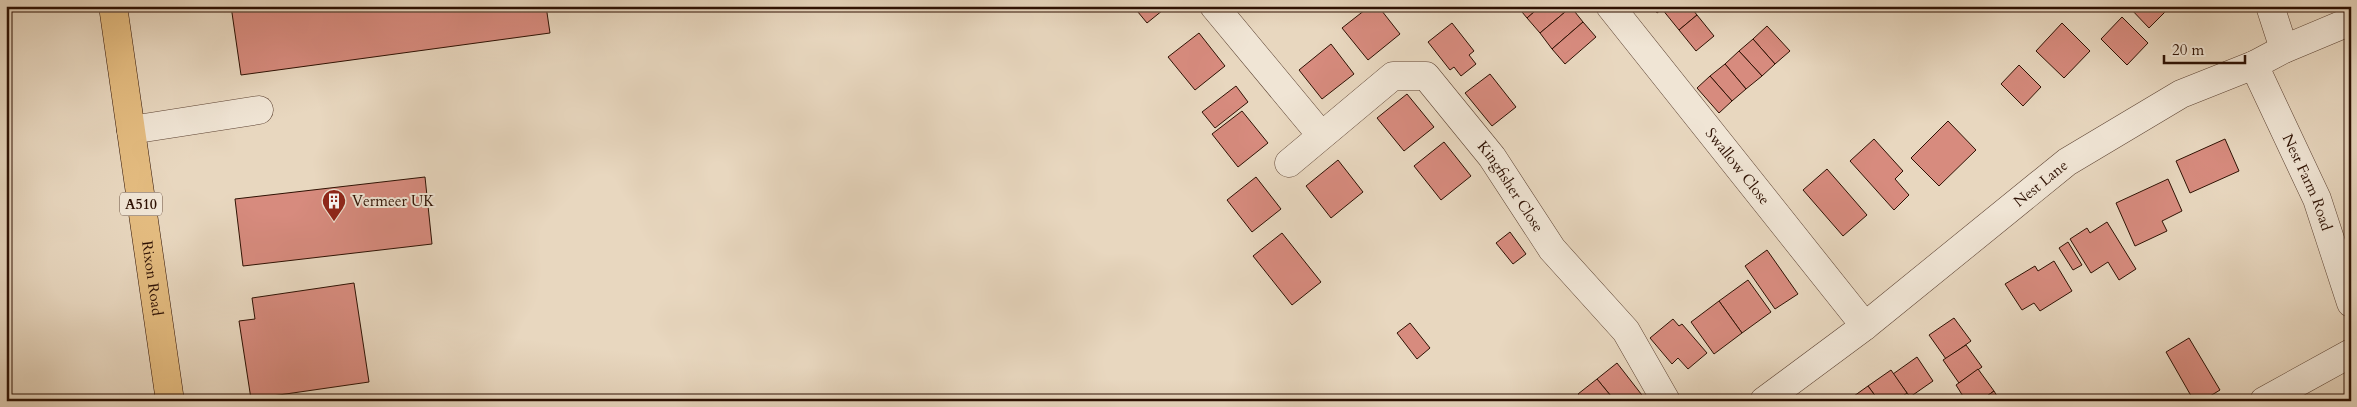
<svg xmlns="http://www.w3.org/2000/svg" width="2357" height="407" font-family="Cardo,serif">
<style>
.building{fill:#d78b7e;stroke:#2e1103}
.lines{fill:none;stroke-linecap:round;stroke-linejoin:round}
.minor-casing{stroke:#5c4232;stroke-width:29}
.major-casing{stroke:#2e1103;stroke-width:29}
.minor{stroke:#f0e5d5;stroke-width:28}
.major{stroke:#e4bc80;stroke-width:28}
.labels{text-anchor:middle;stroke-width:4;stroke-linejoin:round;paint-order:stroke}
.shield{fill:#f0e5d5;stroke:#685142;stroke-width:1}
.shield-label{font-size:14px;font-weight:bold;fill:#2e1103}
.street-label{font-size:15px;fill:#2e1103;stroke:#f0e5d5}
.poi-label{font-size:15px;fill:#2e1103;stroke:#f0e5d5;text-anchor:start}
</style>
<rect width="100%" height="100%" fill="#e8d7bf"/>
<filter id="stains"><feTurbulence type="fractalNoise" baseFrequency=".004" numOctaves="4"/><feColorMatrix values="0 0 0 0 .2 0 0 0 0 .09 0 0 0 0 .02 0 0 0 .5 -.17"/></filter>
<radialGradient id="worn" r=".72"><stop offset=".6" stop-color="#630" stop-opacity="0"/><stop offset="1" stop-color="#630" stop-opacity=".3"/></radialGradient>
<g class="building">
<path d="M159 6H202L159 11Z"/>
<path d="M231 6H546L550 33 241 75Z"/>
<path d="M1133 6H1168L1147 23Z"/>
<path d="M1370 6H1378L1400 34 1368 60 1342 28Z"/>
<path d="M1517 6H1541L1527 18Z"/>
<path d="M1541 6H1570L1571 7 1540 33 1527 18Z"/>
<path d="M1652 6H1666L1657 13Z"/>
<path d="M1666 6H1690L1697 15 1679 30 1662 9Z"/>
<path d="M2167 6 2169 8 2149 28 2129 7Z"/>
<path d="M1571 7 1583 22 1552 49 1540 33Z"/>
<path d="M1697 15 1714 36 1696 51 1679 30Z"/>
<path d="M2122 17 2148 43 2127 65 2101 39Z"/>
<path d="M1583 22 1596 37 1565 64 1552 49Z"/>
<path d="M1452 23 1474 51 1469 55 1476 64 1461 76 1454 67 1450 70 1428 42Z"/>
<path d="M2062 23 2090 51 2064 78 2036 51Z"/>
<path d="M1767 26 1790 51 1775 64 1753 39Z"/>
<path d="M1199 33 1225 66 1195 90 1168 57Z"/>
<path d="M1753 39 1775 64 1762 76 1739 51Z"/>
<path d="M1331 44 1354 74 1322 99 1299 70Z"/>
<path d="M1739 51 1762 76 1746 89 1725 64Z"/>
<path d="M1725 64 1746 89 1732 101 1710 76Z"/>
<path d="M2019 65 2041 87 2023 106 2001 84Z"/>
<path d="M1490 74 1516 107 1492 126 1465 93Z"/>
<path d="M1710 76 1732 101 1719 113 1697 88Z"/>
<path d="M1236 86 1248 102 1215 128 1202 112Z"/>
<path d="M1407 94 1434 127 1404 151 1377 118Z"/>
<path d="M1242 111 1268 143 1238 167 1212 134Z"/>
<path d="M1948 121 1976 150 1939 186 1911 158Z"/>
<path d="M1874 139 1903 171 1895 179 1909 195 1894 210 1850 161Z"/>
<path d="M2225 139 2239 171 2190 193 2176 161Z"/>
<path d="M1444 142 1471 176 1441 200 1414 166Z"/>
<path d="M1338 160 1363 192 1331 218 1306 186Z"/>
<path d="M1827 169 1867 215 1843 236 1803 190Z"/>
<path d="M425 177 432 244 243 266 235 199Z"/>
<path d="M1256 177 1281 209 1252 232 1227 200Z"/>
<path d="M2168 179 2182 211 2162 221 2167 231 2135 246 2116 203Z"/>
<path d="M2107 222 2136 269 2119 280 2108 262 2091 273 2070 239 2087 228 2090 233Z"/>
<path d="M1510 232 1526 254 1513 264 1496 243Z"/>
<path d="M1282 233 1321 282 1292 305 1253 256Z"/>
<path d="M2068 242 2082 265 2073 270 2059 248Z"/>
<path d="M1767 250 1798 294 1775 309 1745 266Z"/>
<path d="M2054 261 2072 291 2040 311 2034 303 2022 310 2005 284 2035 266 2038 271Z"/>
<path d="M1748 280 1771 312 1742 333 1719 301Z"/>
<path d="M354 283 369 382 251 399 239 321 255 319 252 298Z"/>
<path d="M1719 301 1742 333 1714 354 1691 322Z"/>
<path d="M1954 318 1971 341 1946 359 1929 335Z"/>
<path d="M1673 319 1679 326 1682 324 1707 353 1688 369 1678 358 1672 364 1650 338Z"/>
<path d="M1410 323 1430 348 1417 359 1397 333Z"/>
<path d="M2189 338 2220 390 2202 401H2194L2166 352Z"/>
<path d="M1966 345 1982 367 1959 383 1943 360Z"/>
<path d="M1917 357 1933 381 1910 397 1893 374Z"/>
<path d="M1617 363 1645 399 1644 401H1615L1597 379Z"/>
<path d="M1978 369 1994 391 1980 401H1966L1956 385Z"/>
<path d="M1891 370 1907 393 1896 401H1879L1868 386Z"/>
<path d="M1597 379 1615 401H1584L1578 394Z"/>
<path d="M1868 386 1879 401H1847Z"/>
<path d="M1994 391 2000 401H1980Z"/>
</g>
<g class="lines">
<g class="minor-casing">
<g id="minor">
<path d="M1214 6 1321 135"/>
<path id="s1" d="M1610 6 1865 326"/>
<path d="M2270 6 2284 49"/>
<path id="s2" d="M2254 65 2317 199 2351 303"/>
<path d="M131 130 259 110"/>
<path id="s3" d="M1289 163 1393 76H1426L1492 157 1552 249 1626 331 1666 401"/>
<path id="s4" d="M1764 401 1865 326 2067 162 2181 94 2254 65 2284 49 2351 21"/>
<path d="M2264 401 2351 353"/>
</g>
</g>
<g class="major-casing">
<g id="major">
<path id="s5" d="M113 6 170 401"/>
</g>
</g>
<use href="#minor" class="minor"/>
<use href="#major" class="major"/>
</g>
<defs>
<g id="building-pin" transform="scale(1.25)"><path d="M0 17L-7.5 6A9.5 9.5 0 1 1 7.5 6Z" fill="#8f2418" stroke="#f0e5d5"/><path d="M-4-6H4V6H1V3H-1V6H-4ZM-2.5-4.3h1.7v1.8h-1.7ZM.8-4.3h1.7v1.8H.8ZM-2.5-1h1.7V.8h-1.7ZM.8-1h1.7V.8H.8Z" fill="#fff"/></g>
</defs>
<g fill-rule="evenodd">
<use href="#building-pin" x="334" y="201"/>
</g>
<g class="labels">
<rect class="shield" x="120" y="192.5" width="42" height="23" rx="4"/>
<g class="shield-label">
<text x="141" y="209">A510</text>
</g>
<g class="street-label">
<text dy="5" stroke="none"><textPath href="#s1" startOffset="205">Swallow Close</textPath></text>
<text dy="5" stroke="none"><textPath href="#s2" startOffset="129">Nest Farm Road</textPath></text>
<text dy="5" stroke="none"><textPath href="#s4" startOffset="352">Nest Lane</textPath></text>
<text dy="5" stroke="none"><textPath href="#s3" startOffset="308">Kingfisher Close</textPath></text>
<text dy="5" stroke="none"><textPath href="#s5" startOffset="275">Rixon Road</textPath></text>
</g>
<g class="poi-label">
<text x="352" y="206">Vermeer UK</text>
</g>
</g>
<rect width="2357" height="407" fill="none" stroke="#e8d7bf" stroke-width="25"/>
<rect x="8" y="8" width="2342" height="392" fill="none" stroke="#2e1103" stroke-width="2.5"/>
<rect x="12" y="12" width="2332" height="382" fill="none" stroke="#2e1103"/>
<path d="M2164 55v8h81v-8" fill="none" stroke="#2e1103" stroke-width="2.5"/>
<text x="2172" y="55" font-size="15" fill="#2e1103" stroke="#f0e5d5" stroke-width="4" paint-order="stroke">20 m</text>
<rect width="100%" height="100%" filter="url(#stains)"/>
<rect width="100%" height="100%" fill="url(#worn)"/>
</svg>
